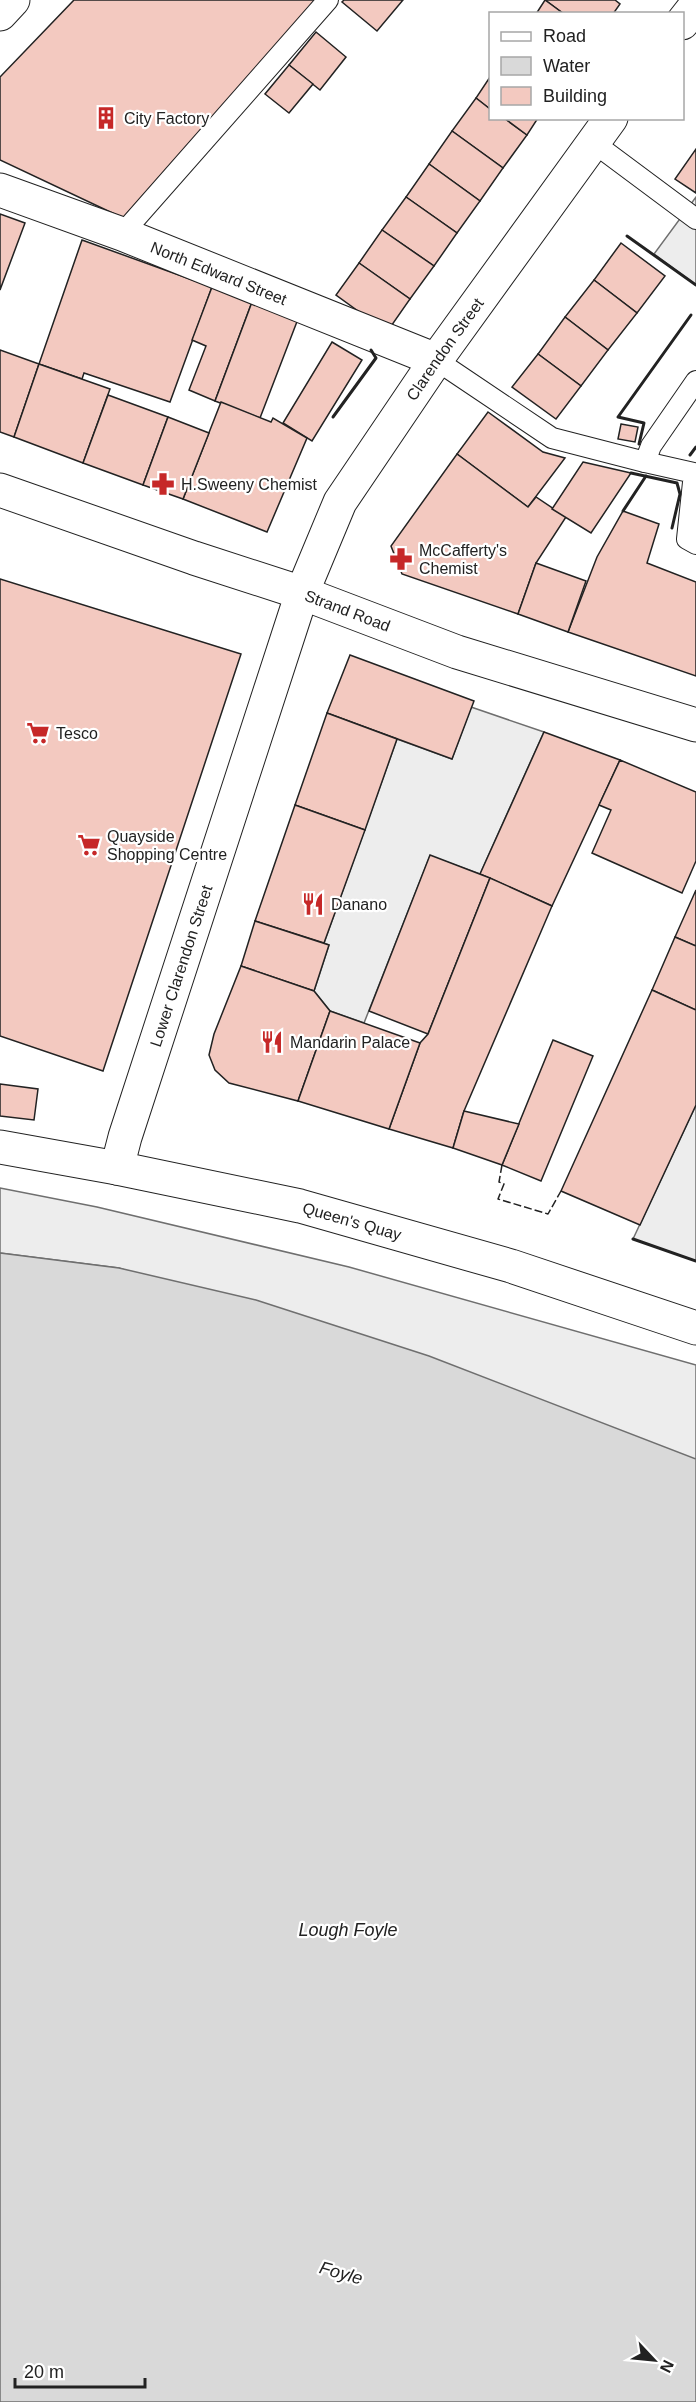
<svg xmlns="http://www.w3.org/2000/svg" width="696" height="2402" font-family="Helvetica,sans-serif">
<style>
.parking{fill:#ededed;stroke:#6f6f6f;stroke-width:1.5}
.water{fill:#d9d9d9;stroke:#6f6f6f;stroke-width:1.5}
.building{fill:#f3c9c0;stroke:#222;stroke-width:1.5}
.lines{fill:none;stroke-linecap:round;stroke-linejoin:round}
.lane-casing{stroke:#222;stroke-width:22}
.street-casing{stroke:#222;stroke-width:35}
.secondary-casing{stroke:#222;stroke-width:35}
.primary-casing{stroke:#222;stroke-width:35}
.highway-casing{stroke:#222;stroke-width:35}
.lane{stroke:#fff;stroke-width:20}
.street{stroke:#fff;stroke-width:33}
.secondary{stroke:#fff;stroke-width:33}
.primary{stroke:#fff;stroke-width:33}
.highway{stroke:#fff;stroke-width:33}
.fence{stroke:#222;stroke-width:1.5;stroke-dasharray:8 3;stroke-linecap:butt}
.wall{stroke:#222;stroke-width:3}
.labels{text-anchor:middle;stroke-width:4.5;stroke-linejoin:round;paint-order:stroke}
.poi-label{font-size:16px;fill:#222;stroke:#fff;text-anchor:start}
.street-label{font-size:16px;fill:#222;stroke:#fff}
.water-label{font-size:18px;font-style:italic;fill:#222;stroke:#fff}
</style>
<rect width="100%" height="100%" fill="#fff"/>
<g class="parking">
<path d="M696 197V285L654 254Z"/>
<path d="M471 707 544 732 480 874 430 856 364 1023 330 1011 314 991 329 945 324 943 397 739 452 759Z"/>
<path d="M696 1105V1261L633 1239Z"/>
<path d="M0 1188 97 1207 349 1267 696 1365V1460L119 1268 0 1253Z"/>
</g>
<path class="water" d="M0 1253 119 1268 256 1300 429 1356 696 1459V2402H0Z"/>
<g class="building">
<path d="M74 0H316L123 218 0 160V77Z"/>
<path d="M344 0H403L377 31 342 2Z"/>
<path d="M545 0H615L620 4 613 14H564Z"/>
<path d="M545 0 564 14H536Z"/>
<path d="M316 32 346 57 320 90 289 65Z"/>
<path d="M289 65 313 84 289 113 265 94Z"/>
<path d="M490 77V109L476 98Z"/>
<path d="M476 98 490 109V118H504L527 135 503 168 452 131Z"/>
<path d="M504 118H538L527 135Z"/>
<path d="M452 131 503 168 480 201 429 164Z"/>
<path d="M696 149V193L675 179Z"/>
<path d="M429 164 480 201 457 233 406 197Z"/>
<path d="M406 197 457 233 434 266 382 230Z"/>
<path d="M0 214 25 223 0 290Z"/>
<path d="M382 230 434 266 410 299 359 263Z"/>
<path d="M82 240 212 287 170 402 84 373 82 379 39 364Z"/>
<path d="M621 243 665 276 637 313 594 280Z"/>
<path d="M359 263 410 299 387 332 336 295Z"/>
<path d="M594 280 637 313 608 350 565 317Z"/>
<path d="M212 287 252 302 215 401 189 390 206 346 192 340Z"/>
<path d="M252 302 298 319 260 418 215 401Z"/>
<path d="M565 317 608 350 581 386 538 354Z"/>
<path d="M332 342 362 360 312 441 283 423Z"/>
<path d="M0 350 39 364 14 437 0 432Z"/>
<path d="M538 354 581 386 556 419 512 387Z"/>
<path d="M39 364 110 389 83 463 14 437Z"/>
<path d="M108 395 168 417 143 485 83 463Z"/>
<path d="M221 402 271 422 273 418 307 438 267 532 183 499Z"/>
<path d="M488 412 543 452 565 458 528 507 457 454Z"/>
<path d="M168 417 209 433 183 499 143 485Z"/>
<path d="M621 424 638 427 635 442 618 439Z"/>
<path d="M457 454 528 507 536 497 566 517 536 563 518 614 402 574 391 546Z"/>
<path d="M583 462 631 473 591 533 552 509Z"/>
<path d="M623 511 659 524 647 563 696 582V676L568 632 597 557Z"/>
<path d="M536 563 586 581 568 632 518 614Z"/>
<path d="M0 579 241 654 103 1071 0 1036Z"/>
<path d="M350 655 474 701 452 759 327 713Z"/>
<path d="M327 713 397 739 365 830 295 805Z"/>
<path d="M544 732 620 760 552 906 480 874Z"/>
<path d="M620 760 696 792V861L682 893 592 853 611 810 599 805Z"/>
<path d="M295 805 365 830 324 943 255 921Z"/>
<path d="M430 855 490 878 428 1034 369 1011Z"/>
<path d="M490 878 552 906 464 1111 453 1148 389 1129 420 1043 428 1034Z"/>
<path d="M696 890V946L675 937Z"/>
<path d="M255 921 329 945 314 991 241 966Z"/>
<path d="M675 937 696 946V1010L652 990Z"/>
<path d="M241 966 314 991 330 1011 298 1101 229 1083 215 1070 209 1055 214 1034Z"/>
<path d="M652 990 696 1010V1105L640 1225 561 1191Z"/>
<path d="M330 1011 420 1043 389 1129 298 1101Z"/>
<path d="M553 1040 593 1056 541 1181 502 1165Z"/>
<path d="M0 1084 38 1089 34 1120 0 1116Z"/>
<path d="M464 1111 519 1124 502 1165 453 1148Z"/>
</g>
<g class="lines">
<g class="lane-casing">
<g id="lane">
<path d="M594 143 696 219"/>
<path d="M122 234 328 0"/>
<path d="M436 360 552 438 645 462 651 446 696 381"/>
<path d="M645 462 694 473 687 539 696 544"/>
</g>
</g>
<g class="street-casing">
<g id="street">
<path d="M0 14 13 0"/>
<path id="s1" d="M0 190 122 234 436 360"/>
</g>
</g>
<g class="secondary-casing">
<g id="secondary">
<path d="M682 23 696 5"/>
<path id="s2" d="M117 1168 125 1137 302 593 340 502 436 360 611 118"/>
</g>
</g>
<g class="primary-casing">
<g id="primary">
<path id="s3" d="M0 490 194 558 302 593 457 652 696 725"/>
</g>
</g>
<g class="highway-casing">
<g id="highway">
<path id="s4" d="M0 1147 117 1168 300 1206 511 1266 696 1328"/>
</g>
</g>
<use href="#lane" class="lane"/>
<use href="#street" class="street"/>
<use href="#secondary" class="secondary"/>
<use href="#primary" class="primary"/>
<use href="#highway" class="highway"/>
<path class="fence" d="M502 1165 499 1182 504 1184 498 1199 548 1214 561 1191"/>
<g class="wall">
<path d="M627 236 696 285"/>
<path d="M333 417 376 358 371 350"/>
<path d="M639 444 644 423 618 417 691 315"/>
<path d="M690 455 696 447"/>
<path d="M631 473 677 483 680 494 672 528"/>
<path d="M623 511 646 476"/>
<path d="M633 1239 696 1261"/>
</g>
</g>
<defs>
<g id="building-bare" transform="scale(1.8)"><path d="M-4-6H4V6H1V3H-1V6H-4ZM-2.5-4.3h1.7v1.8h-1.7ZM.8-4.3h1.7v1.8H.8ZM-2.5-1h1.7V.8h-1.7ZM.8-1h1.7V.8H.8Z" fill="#c62828" stroke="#fff" stroke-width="2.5" paint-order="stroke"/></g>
<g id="pharmacy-bare" transform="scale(1.8)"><path d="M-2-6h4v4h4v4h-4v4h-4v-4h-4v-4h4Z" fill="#c62828" stroke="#fff" stroke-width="2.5" paint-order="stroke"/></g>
<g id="supermarket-bare" transform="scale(1.8)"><path d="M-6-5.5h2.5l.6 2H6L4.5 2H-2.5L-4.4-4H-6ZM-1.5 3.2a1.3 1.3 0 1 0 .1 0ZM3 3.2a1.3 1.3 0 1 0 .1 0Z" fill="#c62828" stroke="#fff" stroke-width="2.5" paint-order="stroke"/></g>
<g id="restaurant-bare" transform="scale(1.8)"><path d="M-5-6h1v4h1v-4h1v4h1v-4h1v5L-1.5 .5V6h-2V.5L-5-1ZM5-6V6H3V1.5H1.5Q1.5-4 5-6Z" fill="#c62828" stroke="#fff" stroke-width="2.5" paint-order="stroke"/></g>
</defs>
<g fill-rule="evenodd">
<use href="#building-bare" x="106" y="118"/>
<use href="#pharmacy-bare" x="163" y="484"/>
<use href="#pharmacy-bare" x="401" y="559"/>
<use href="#supermarket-bare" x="38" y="733"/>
<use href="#supermarket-bare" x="89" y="845"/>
<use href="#restaurant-bare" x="313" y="904"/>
<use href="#restaurant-bare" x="272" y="1042"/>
</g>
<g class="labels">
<g class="poi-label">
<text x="124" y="124">City Factory</text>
<text x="181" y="490">H.Sweeny Chemist</text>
<text x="419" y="556">McCafferty's<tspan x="419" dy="18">Chemist</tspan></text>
<text x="56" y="739">Tesco</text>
<text x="107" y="842">Quayside<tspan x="107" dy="18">Shopping Centre</tspan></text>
<text x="331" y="910">Danano</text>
<text x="290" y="1048">Mandarin Palace</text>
</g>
<g class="street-label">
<text dy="6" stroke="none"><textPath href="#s1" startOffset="234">North Edward Street</textPath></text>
<text dy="6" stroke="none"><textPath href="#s2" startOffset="888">Clarendon Street</textPath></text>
<text dy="6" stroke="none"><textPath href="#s3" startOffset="368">Strand Road</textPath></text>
<text dy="6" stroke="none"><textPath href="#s2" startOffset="212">Lower Clarendon Street</textPath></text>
<text dy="6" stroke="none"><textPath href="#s4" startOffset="360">Queen's Quay</textPath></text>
</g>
<g class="water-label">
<text x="348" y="1936">Lough Foyle</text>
<text transform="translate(341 2273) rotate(16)" y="6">Foyle</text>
</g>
</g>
<rect x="489" y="12" width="195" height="108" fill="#ffffff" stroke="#a7a7a7" stroke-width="1.5"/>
<rect x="501" y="32" width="30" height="9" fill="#ffffff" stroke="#a7a7a7" stroke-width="1.5"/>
<text x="543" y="42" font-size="18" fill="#222222">Road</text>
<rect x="501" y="57" width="30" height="18" fill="#d9d9d9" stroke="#a7a7a7" stroke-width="1.5"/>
<text x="543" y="72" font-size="18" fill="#222222">Water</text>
<rect x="501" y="87" width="30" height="18" fill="#f3c9c0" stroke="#a7a7a7" stroke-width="1.5"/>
<text x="543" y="102" font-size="18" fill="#222222">Building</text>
<g transform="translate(654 2360) rotate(116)" stroke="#ffffff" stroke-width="4.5" paint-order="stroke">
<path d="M0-4.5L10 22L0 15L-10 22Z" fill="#222222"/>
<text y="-9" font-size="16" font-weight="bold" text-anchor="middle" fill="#222222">N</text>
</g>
<path d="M15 2378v9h130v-9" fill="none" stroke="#222222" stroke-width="3"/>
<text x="24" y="2378" font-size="18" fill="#222222" stroke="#ffffff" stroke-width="4.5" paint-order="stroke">20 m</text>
</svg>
